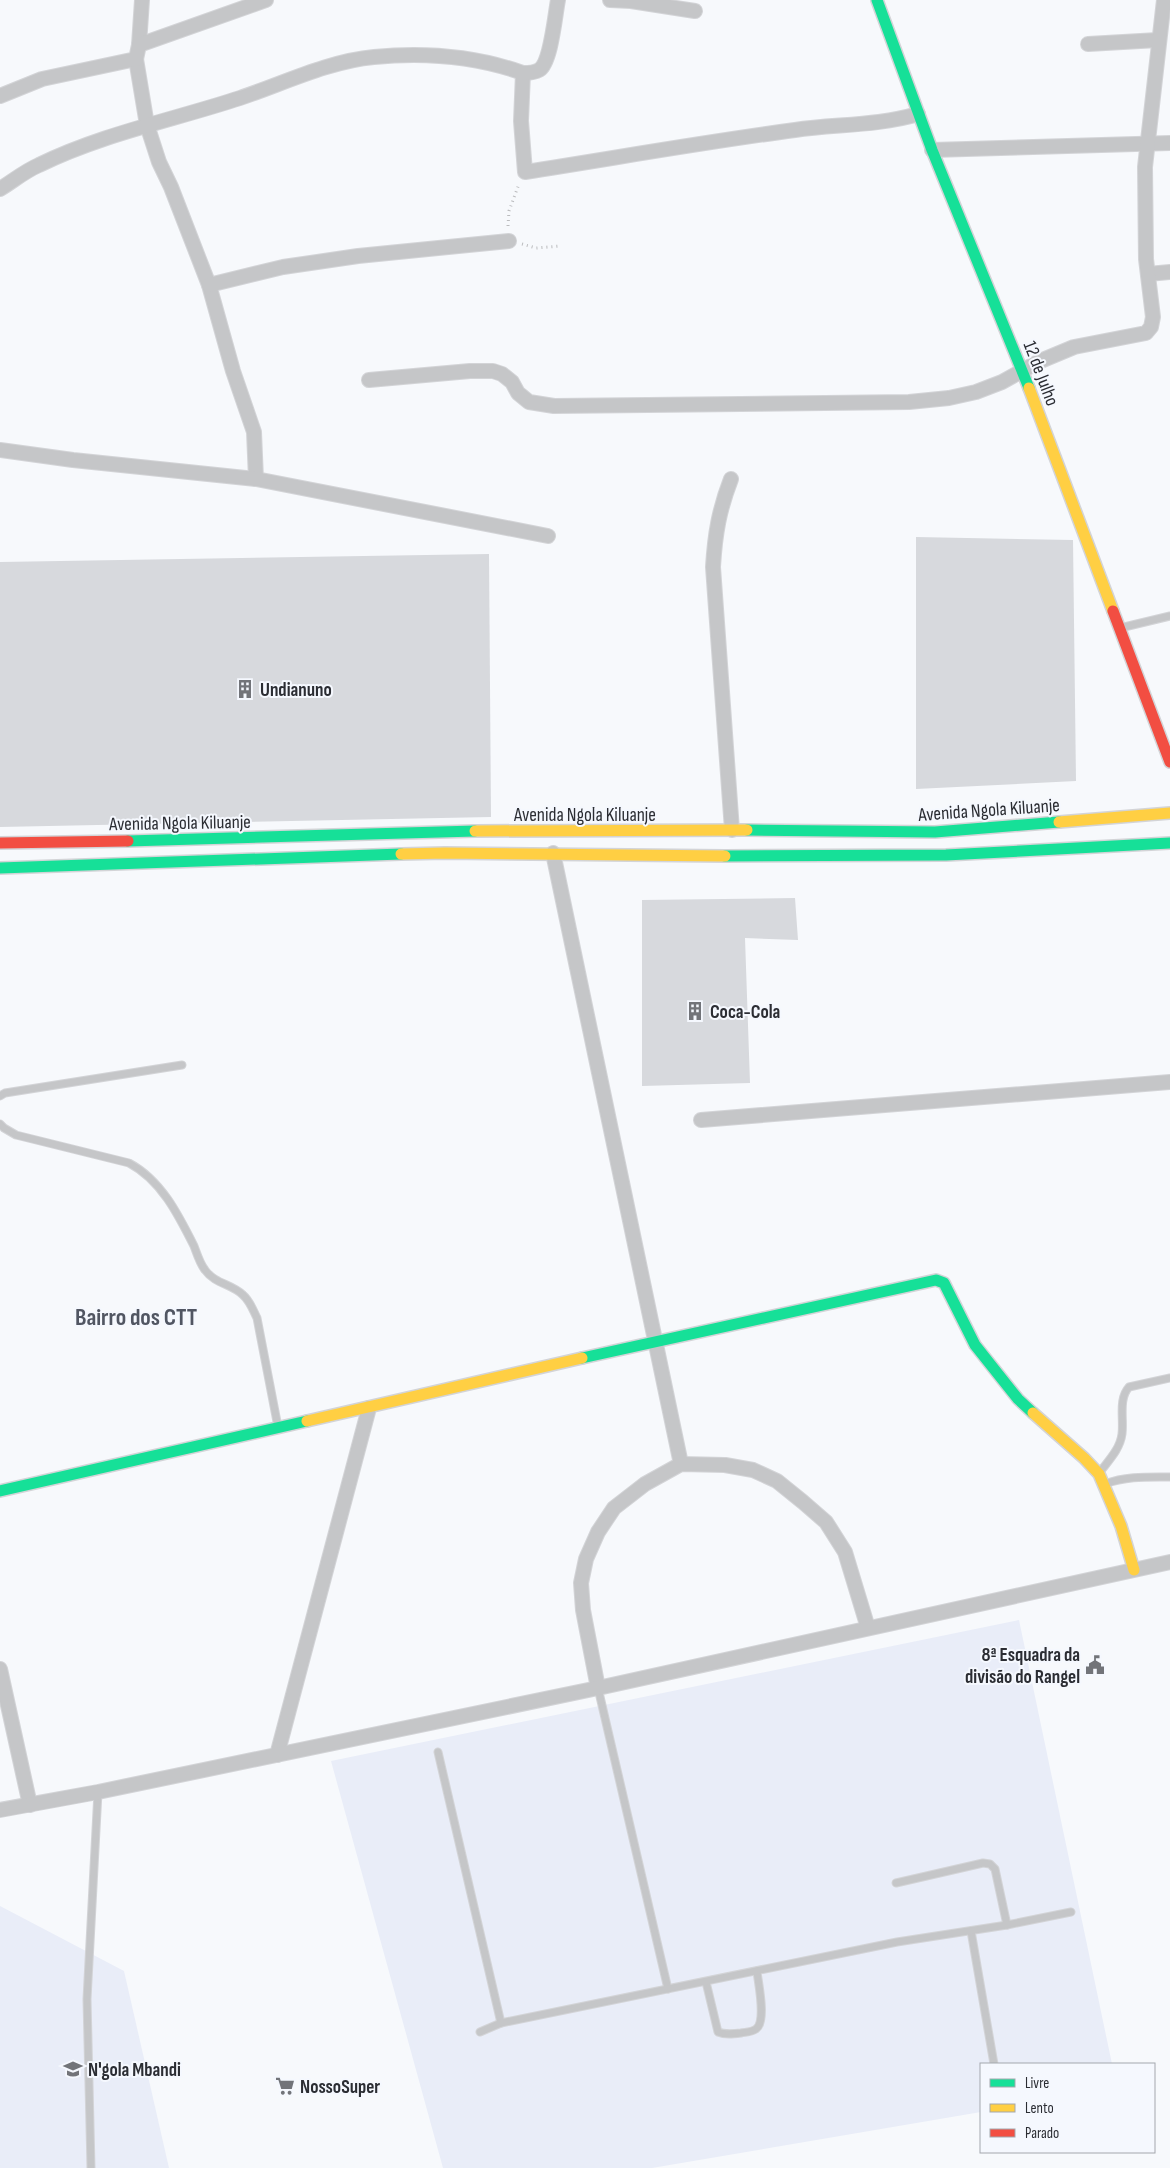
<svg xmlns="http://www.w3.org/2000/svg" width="1170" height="2168" font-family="'Sofia Sans Condensed',sans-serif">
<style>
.built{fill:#e9edf8}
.building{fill:#d7d9dd}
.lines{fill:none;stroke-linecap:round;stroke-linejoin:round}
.lane-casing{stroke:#d3d4d7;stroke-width:9}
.street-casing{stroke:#d3d4d7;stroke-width:16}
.fast-casing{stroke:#d3d4d7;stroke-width:14}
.slow-casing{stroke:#d3d4d7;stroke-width:14}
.jam-casing{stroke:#d3d4d7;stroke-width:14}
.path{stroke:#bbbcbe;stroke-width:3;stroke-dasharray:1 4;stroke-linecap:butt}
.lane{stroke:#c5c6c8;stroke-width:7}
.street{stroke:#c5c6c8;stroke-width:14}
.fast{stroke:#16e098;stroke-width:11}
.slow{stroke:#ffcf43;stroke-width:11}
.jam{stroke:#f24e42;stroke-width:11}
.labels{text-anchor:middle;stroke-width:4;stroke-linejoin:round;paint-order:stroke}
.street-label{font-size:19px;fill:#2b2d33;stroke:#f5f8fe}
.poi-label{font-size:19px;font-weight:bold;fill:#2b2d33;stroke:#f5f8fe;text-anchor:start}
.district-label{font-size:24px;font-weight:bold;fill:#515662;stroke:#f5f8fe}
</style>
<rect width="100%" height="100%" fill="#f7f9fc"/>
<g class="built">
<path d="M1019 1620 1112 2064H981V2112L652 2168H443L331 1761Z"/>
<path d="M0 1906 124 1971 169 2168H0Z"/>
</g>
<g class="building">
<path d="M916 537 1073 540 1076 781 916 789Z"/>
<path d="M489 554 491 817 0 827V562Z"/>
<path d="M795 898 798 940 745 938 750 1083 642 1086V900Z"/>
</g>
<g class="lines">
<g class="lane-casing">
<g id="lane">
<path d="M1120 628 1170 616"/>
<path d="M0 1096 5 1093 182 1065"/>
<path d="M0 1124 4 1128 16 1135 129 1163C161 1180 178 1214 194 1246 197 1254 200 1264 205 1270 215 1284 232 1284 243 1295 250 1301 253 1310 257 1318L278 1427"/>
<path d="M1100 1472C1109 1460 1120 1449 1122 1434 1124 1419 1118 1399 1129 1387L1170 1378"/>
<path d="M1105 1484C1126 1476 1147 1477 1170 1477"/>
<path d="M598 1688 668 1989"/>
<path d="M438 1752 501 2023"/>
<path d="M896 1883 983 1863 990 1864 995 1869 1007 1925"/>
<path d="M971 1931 994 2064"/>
<path d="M706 1982 718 2032C725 2035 733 2034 741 2033 746 2032 752 2032 756 2029 767 2021 758 1983 757 1971"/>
<path d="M480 2032 501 2023 897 1942 1007 1925 1071 1912"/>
<path d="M91 2168 87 1999 98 1792"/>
</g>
</g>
<g class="street-casing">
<g id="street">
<path d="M610 0 631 1 695 11"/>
<path d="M1088 44 1158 40"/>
<path d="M139 45 142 0"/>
<path d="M136 59 147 125 159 162 171 187 209 285 233 371 254 432 256 479"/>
<path d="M523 73 521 121 525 172C615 158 704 142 795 130 837 124 877 126 918 114"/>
<path d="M0 96 42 79 136 59 139 45 266 0"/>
<path d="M932 150 1170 143"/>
<path d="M0 189C13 181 25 171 39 165 102 134 173 120 240 98 282 84 329 61 374 57 425 52 475 56 523 73 529 73 534 73 539 70 551 63 555 15 558 0"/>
<path d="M1148 274 1170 272"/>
<path d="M209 285 283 267 358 256 509 241"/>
<path d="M369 380 470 371H493L502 374 512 382 518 393 529 402 554 406 909 402 949 398 976 392 1002 382 1038 362 1074 347 1146 333 1151 327 1153 317 1146 259 1145 167 1164 0"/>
<path d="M0 450 73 460 256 479 548 536"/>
<path d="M731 479C719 510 715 534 713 567L732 830"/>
<path d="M553 853 681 1464"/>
<path d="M701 1120 1170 1082"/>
<path d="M0 1669 30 1805"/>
<path d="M598 1688 583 1610 581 1583 586 1559 598 1532 614 1508 645 1484 681 1464 725 1465 753 1470 777 1481 803 1502 826 1522 845 1552 868 1628"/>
<path d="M277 1755 369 1408"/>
<path d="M0 1810 98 1792 598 1688 1170 1562"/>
</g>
</g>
<g class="fast-casing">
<g id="fast">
<path d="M877 0 932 150 1029 388"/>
<path d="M747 830 935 832 1059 822"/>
<path d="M128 841 475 831"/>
<path d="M725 856 946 855 1170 843"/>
<path d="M0 868 401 854"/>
<path d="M582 1358 936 1280 944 1283 975 1345 1018 1399 1033 1413"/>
<path d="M0 1491 307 1421"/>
</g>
</g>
<g class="slow-casing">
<g id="slow">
<path d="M1029 388 1113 611"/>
<path d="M1059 822 1170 813"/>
<path d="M475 831 747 830"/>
<path d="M401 854 445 853 725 856"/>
<path d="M1033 1413 1084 1458 1099 1474 1121 1526 1134 1570"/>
<path d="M307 1421 582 1358"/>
</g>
</g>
<g class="jam-casing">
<g id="jam">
<path d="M1113 611 1170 762"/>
<path d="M0 843 128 841"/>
</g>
</g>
<g class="path">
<path d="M508 226 509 211 519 184"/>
<path d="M522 244 536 248 561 246"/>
</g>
<use href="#lane" class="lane"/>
<use href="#street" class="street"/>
<use href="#fast" class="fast"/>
<use href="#slow" class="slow"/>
<use href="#jam" class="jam"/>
</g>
<defs>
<g id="building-bare" transform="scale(1.5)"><path d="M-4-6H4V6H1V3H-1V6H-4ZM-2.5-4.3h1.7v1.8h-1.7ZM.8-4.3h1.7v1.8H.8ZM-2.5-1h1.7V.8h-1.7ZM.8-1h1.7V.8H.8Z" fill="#727479" stroke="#f5f8fe" stroke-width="2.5" paint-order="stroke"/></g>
<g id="civic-bare" transform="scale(1.5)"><path d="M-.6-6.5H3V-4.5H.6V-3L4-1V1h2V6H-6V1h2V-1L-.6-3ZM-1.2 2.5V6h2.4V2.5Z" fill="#727479" stroke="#f5f8fe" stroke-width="2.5" paint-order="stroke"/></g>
<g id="university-bare" transform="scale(1.5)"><path d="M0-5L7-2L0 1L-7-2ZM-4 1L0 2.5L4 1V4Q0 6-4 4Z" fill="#727479" stroke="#f5f8fe" stroke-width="2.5" paint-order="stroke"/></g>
<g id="supermarket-bare" transform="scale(1.5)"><path d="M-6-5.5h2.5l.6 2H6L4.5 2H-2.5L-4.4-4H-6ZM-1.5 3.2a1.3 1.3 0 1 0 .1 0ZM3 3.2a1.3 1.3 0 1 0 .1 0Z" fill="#727479" stroke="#f5f8fe" stroke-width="2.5" paint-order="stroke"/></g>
</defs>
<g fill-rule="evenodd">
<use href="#building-bare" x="245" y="689"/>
<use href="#building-bare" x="695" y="1011"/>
<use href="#civic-bare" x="1095" y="1665"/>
<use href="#university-bare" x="73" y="2069"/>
<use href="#supermarket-bare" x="285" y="2086"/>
</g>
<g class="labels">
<g class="street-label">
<text transform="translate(1042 373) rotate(69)" y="7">12 de Julho</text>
<text transform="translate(989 809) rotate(-4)" y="7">Avenida Ngola Kiluanje</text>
<text x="585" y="821">Avenida Ngola Kiluanje</text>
<text transform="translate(180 822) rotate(-1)" y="7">Avenida Ngola Kiluanje</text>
</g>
<g class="poi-label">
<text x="260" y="696">Undianuno</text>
<text x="710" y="1018">Coca-Cola</text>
<text x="1080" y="1661" text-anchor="end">8ª Esquadra da<tspan x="1080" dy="22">divisão do Rangel</tspan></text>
<text x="88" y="2076">N'gola Mbandi</text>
<text x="300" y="2093">NossoSuper</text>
</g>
<g class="district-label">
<text x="136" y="1325">Bairro dos CTT</text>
</g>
</g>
<rect x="980" y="2063" width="175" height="90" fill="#f5f8fe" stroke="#a4a7ad"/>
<rect x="990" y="2079" width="25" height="8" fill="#16e098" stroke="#a4a7ad"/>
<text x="1025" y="2088" font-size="15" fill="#2b2d33">Livre</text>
<rect x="990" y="2104" width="25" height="8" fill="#ffcf43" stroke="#a4a7ad"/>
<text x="1025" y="2113" font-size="15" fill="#2b2d33">Lento</text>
<rect x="990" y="2129" width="25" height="8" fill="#f24e42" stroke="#a4a7ad"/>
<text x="1025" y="2138" font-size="15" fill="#2b2d33">Parado</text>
</svg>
